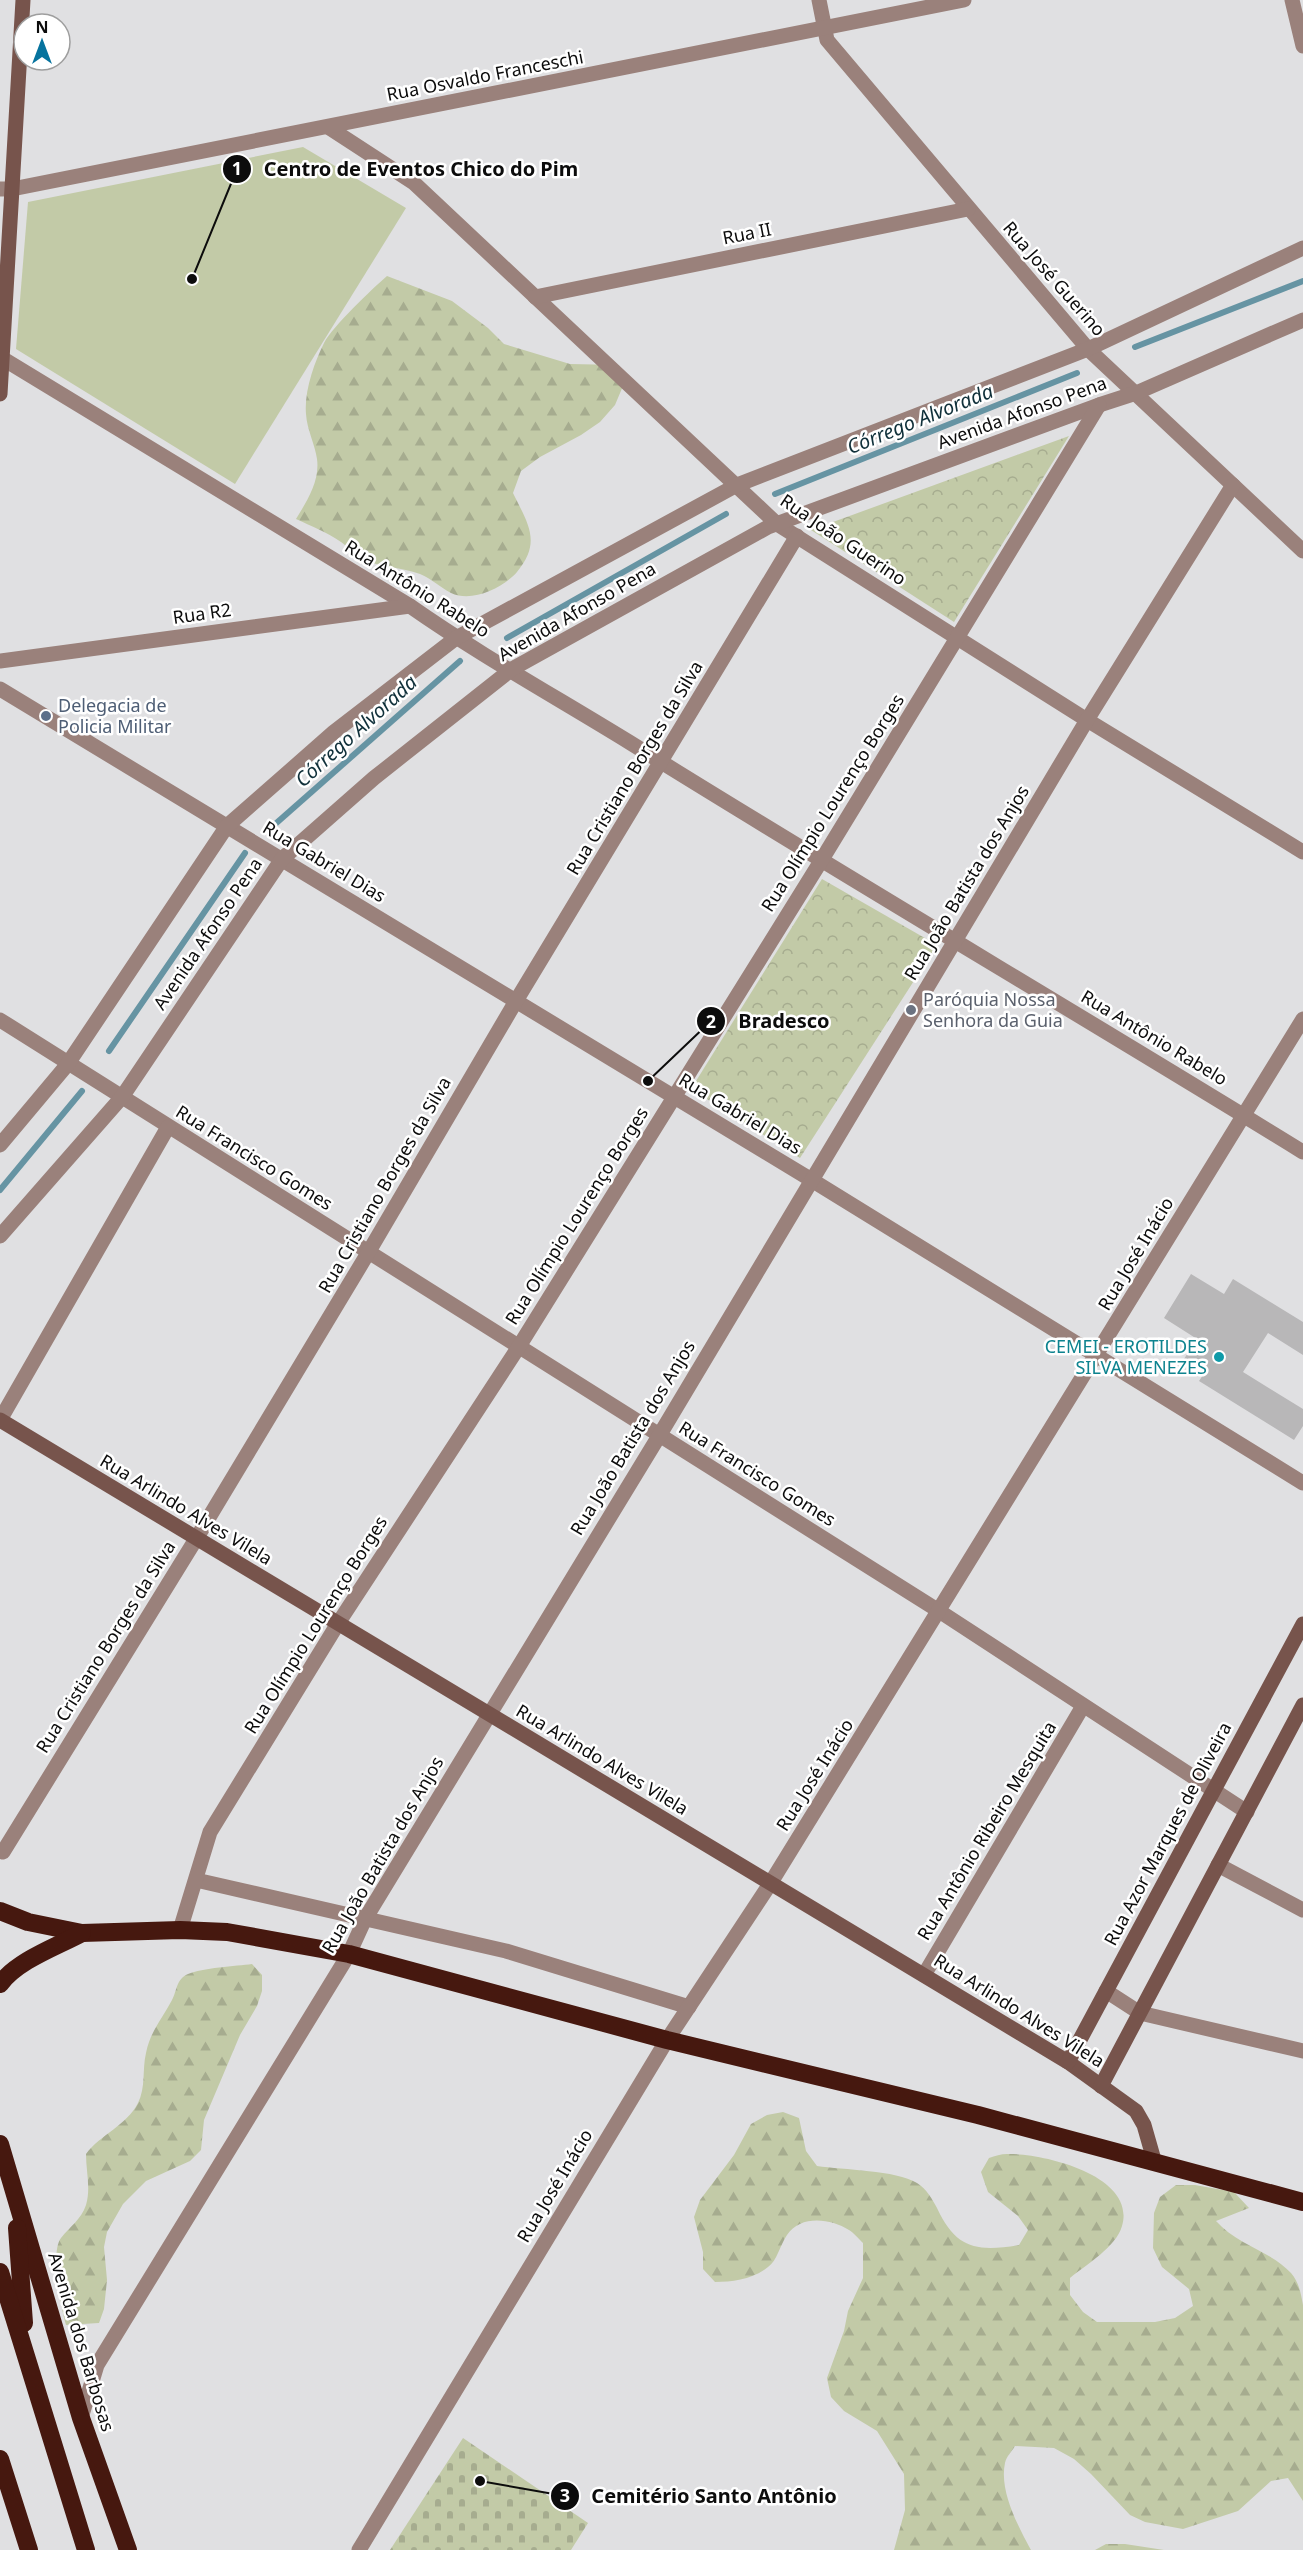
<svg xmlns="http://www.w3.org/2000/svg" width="1303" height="2550" font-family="'Noto Sans',sans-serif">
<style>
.forest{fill:url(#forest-firs)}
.cemetery{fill:url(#cemetery-stones)}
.park{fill:url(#park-crowns)}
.pitch{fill:#c2caa7}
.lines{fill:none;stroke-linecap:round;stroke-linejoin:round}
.stream{stroke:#6694a3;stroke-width:6}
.building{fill:#b8b7b8}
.street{stroke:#9a817b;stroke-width:15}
.secondary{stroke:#77544c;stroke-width:15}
.highway{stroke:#46180f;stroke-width:18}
.service-dot{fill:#5c6f8a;stroke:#fff;stroke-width:2}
.worship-dot{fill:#6b7280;stroke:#fff;stroke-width:2}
.culture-dot{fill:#0f9aa8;stroke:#fff;stroke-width:2}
.labels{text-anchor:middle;stroke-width:5;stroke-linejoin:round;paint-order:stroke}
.street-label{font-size:18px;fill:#0c0c0c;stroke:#fff}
.service-label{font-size:18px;fill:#4e5e75;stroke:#fff;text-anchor:start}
.worship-label{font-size:18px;fill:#5b616d;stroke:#fff;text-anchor:start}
.culture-label{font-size:18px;fill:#0d838f;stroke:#fff;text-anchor:end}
.water-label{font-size:20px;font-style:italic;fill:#10303a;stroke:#fff}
.leader{fill:none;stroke:#0c0c0c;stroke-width:2}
.callout-dot{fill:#0c0c0c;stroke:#fff;stroke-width:2}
.mark-label{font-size:18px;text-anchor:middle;font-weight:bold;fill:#fff}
.callout-label{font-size:20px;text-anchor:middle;font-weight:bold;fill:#0c0c0c;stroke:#fff;stroke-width:5;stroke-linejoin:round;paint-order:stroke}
</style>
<defs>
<pattern id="forest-firs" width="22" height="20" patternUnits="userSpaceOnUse" patternTransform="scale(1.5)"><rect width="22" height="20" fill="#c2caa7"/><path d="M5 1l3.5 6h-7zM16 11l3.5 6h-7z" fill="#a6ac8f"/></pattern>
<pattern id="cemetery-stones" width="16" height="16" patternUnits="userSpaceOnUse" patternTransform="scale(1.5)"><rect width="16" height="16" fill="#c2caa7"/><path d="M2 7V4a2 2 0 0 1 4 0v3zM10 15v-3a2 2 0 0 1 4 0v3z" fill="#a6ac8f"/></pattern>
<pattern id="park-crowns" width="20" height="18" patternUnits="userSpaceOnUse" patternTransform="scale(1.5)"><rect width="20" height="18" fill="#c2caa7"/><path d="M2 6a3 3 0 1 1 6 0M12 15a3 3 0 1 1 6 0" fill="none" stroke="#a6ac8f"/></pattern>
</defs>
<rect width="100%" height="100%" fill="#e0e0e2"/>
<g class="forest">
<path d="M387 276 452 301 488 328 504 344 570 364 619 365 623 386 615 405 600 422 581 435 540 457 521 471 513 493C528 524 542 542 517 572 503 588 472 603 451 593 440 587 432 579 420 574 401 567 381 568 363 559 355 555 348 547 341 542 327 532 311 526 296 519 307 501 320 481 317 459 315 444 307 430 306 414 304 392 314 363 324 343 333 326 372 289 387 276Z"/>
<path d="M252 1964 262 1975V1991L257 2006 240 2035 204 2120 201 2150 190 2161 146 2181 123 2204 107 2232 104 2247 107 2280 104 2309 99 2323 66 2325C61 2308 50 2252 61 2238 70 2226 81 2220 86 2205 91 2188 86 2172 86 2154 100 2135 127 2125 138 2103 146 2087 142 2070 146 2053 150 2032 162 2019 172 2000 177 1991 176 1979 188 1974 202 1968 236 1966 252 1964Z"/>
<path d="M783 2112 799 2118 806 2151 817 2166C843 2170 896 2170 917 2183 927 2189 932 2199 937 2208 956 2249 977 2252 1019 2245L1028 2230 1018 2216 988 2192 981 2172 989 2158C995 2156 1001 2154 1007 2154 1042 2153 1137 2175 1122 2226 1116 2247 1087 2264 1070 2278V2295L1083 2312 1097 2322H1155L1175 2318 1193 2306 1189 2289 1162 2267 1153 2248 1154 2213 1160 2197 1176 2185H1195L1234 2192 1249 2208 1216 2221C1237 2245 1271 2251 1291 2273 1299 2282 1301 2294 1303 2305V2501L1288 2478 1271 2481 1238 2511 1183 2529 1145 2522 1130 2515 1091 2474 1074 2459 1054 2448 1015 2446C1012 2451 1006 2457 1005 2463 999 2491 1018 2526 1031 2550H894L905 2510 904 2474 877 2431 844 2411 831 2397 827 2378 844 2331 848 2311 863 2278V2243C859 2239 854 2233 849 2230 830 2218 800 2215 787 2235 780 2245 777 2261 768 2267 754 2279 733 2282 715 2282L703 2269V2252L694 2217 700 2200 734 2155 751 2124 767 2115Z"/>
<path d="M1106 2544H1125L1164 2550H1095Z"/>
</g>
<path class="cemetery" d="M463 2438 588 2523 571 2550H390Z"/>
<g class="park">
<path d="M1069 436 954 622 811 530Z"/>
<path d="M822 879 937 945 800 1158 691 1089Z"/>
</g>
<path class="pitch" d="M303 147 406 208 235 484 16 349 28 202Z"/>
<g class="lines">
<g class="stream">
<path d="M1135 347 1303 281"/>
<path d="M775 494 1077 373"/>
<path d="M507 638 726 514"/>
<path d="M273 826 460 661"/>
<path d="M109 1051 245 853"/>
<path d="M0 1190 82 1091"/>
</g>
</g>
<path class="building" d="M1191 1274 1224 1294 1233 1279 1303 1322V1355L1268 1333 1243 1372 1303 1409V1426L1294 1440 1199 1381 1205 1372 1184 1359 1197 1339 1164 1318Z"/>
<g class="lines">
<g class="street">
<path d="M819 0 827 40 1088 349 1303 551"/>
<path d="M1292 0 1303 46"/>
<path d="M328 127 414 183 777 524 1087 720 1303 852"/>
<path d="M0 189H12L964 0"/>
<path d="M535 297 968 209"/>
<path d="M0 357 410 606C480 655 556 697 629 742 852 881 1079 1014 1303 1152"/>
<path d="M0 661 410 606"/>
<path d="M0 689 810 1179 1303 1483"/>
<path d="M0 1020 939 1611 1247 1812"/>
<path d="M0 1145 67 1065 227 826 334 732 456 638 737 485 1088 349 1303 248"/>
<path d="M0 1236 122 1097 282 859 374 778 512 669 768 527 1099 405 1136 393 1303 320"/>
<path d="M0 1420 168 1127"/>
<path d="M3 1852 196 1539 368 1253 516 1001 797 536"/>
<path d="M1218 1865 1303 1910"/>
<path d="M196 1880 506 1951 689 2007"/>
<path d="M180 1930 210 1832 337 1625 518 1348 821 861 1099 405"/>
<path d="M924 1975 1083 1706"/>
<path d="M1106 1991 1140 2013 1303 2051"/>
<path d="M81 2418 97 2365 349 1954 365 1919 659 1436 1087 720 1233 485"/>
<path d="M359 2550 667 2040 770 1884 1303 1019"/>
</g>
<g class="secondary">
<path d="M0 394 23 0"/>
<path d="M0 1420 1068 2062 1136 2111 1144 2125 1154 2160"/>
<path d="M1068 2062 1303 1624"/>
<path d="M1101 2086 1303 1705"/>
</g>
<g class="highway">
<path d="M0 1911 28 1922 82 1933 180 1930 227 1932 349 1954 667 2040 978 2115 1303 2202"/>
<path d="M0 1984C18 1960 56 1947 82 1933"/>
<path d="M0 2144 81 2418 128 2550"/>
<path d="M17 2228 24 2323"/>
<path d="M0 2272 86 2550"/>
<path d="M0 2459 29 2550"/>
</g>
</g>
<circle class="service-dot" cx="46" cy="716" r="6"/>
<circle class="worship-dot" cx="911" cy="1010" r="6"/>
<circle class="culture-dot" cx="1219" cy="1357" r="6"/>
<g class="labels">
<g class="street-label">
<text transform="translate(485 76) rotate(-11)" y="6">Rua Osvaldo Franceschi</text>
<text transform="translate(747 234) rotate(-11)" y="6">Rua II</text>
<text transform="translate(1054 279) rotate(49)" y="6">Rua José Guerino</text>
<text transform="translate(1022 413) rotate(-20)" y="6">Avenida Afonso Pena</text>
<text transform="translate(843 540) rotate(34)" y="6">Rua João Guerino</text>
<text transform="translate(417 589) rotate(32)" y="6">Rua Antônio Rabelo</text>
<text transform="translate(577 612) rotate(-30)" y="6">Avenida Afonso Pena</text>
<text transform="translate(202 614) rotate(-8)" y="6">Rua R2</text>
<text transform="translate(635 768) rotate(-59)" y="6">Rua Cristiano Borges da Silva</text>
<text transform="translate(833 803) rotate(-58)" y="6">Rua Olímpio Lourenço Borges</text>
<text transform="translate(324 862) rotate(31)" y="6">Rua Gabriel Dias</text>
<text transform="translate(967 883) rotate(-59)" y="6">Rua João Batista dos Anjos</text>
<text transform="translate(208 934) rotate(-56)" y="6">Avenida Afonso Pena</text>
<text transform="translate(1154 1038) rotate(31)" y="6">Rua Antônio Rabelo</text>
<text transform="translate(740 1114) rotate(31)" y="6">Rua Gabriel Dias</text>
<text transform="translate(254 1158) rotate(32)" y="6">Rua Francisco Gomes</text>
<text transform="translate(385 1185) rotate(-60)" y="6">Rua Cristiano Borges da Silva</text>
<text transform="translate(577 1216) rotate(-58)" y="6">Rua Olímpio Lourenço Borges</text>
<text transform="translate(1136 1254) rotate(-59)" y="6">Rua José Inácio</text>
<text transform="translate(633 1438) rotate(-59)" y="6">Rua João Batista dos Anjos</text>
<text transform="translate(757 1474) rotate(32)" y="6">Rua Francisco Gomes</text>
<text transform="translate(186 1510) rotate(31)" y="6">Rua Arlindo Alves Vilela</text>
<text transform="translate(316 1625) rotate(-58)" y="6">Rua Olímpio Lourenço Borges</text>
<text transform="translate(106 1647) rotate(-58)" y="6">Rua Cristiano Borges da Silva</text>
<text transform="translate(602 1760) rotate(31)" y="6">Rua Arlindo Alves Vilela</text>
<text transform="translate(815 1775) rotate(-58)" y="6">Rua José Inácio</text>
<text transform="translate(987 1831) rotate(-59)" y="6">Rua Antônio Ribeiro Mesquita</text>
<text transform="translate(1168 1834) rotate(-62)" y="6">Rua Azor Marques de Oliveira</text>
<text transform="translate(383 1855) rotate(-60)" y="6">Rua João Batista dos Anjos</text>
<text transform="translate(1019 2011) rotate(32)" y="6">Rua Arlindo Alves Vilela</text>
<text transform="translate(555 2186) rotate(-59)" y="6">Rua José Inácio</text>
<text transform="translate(81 2342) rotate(73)" y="6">Avenida dos Barbosas</text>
</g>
<g class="service-label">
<text x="58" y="712">Delegacia de<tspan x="58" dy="21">Policia Militar</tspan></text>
</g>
<g class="worship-label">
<text x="923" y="1006">Paróquia Nossa<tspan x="923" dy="21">Senhora da Guia</tspan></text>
</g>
<g class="culture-label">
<text x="1207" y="1353">CEMEI - EROTILDES<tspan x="1207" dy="21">SILVA MENEZES</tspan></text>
</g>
<g class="water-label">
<text transform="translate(920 419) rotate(-22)" y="7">Córrego Alvorada</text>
<text transform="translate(356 731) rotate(-42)" y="7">Córrego Alvorada</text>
</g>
</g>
<path class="leader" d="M192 279L237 169M648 1081L711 1021M480 2481L565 2496"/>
<g class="callout-dot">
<circle cx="192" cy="279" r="6"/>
<circle cx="648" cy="1081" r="6"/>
<circle cx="480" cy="2481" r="6"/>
<circle cx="237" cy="169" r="15"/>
<circle cx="711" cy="1021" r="15"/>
<circle cx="565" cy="2496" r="15"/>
</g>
<g class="mark-label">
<text x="237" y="175">1</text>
<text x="711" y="1028">2</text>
<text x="565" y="2502">3</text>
</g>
<g class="callout-label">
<text x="421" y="176">Centro de Eventos Chico do Pim</text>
<text x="784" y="1028">Bradesco</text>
<text x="714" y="2503">Cemitério Santo Antônio</text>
</g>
<g transform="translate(42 42)"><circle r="28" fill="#ffffff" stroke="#9e9e9e" stroke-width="1.5"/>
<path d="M0-4.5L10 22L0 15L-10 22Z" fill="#06739e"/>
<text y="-9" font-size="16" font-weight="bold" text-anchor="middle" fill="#0c0c0c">N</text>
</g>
</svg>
